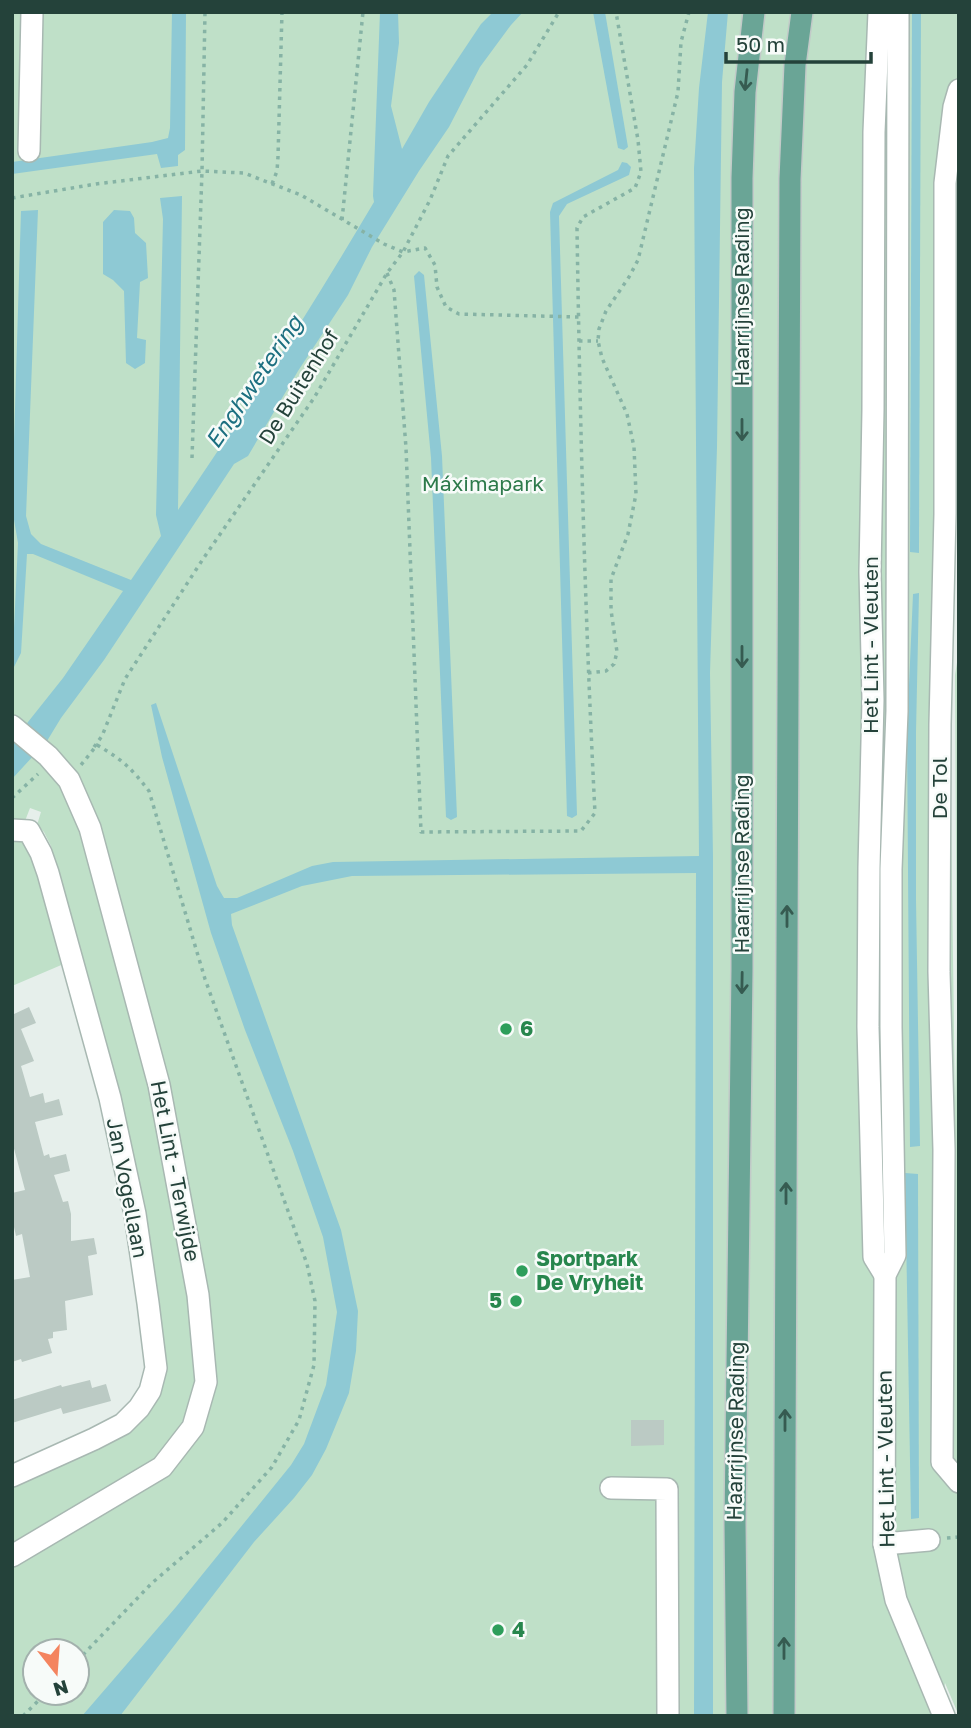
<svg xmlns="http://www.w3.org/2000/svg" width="971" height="1728" font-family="'Golos Text',sans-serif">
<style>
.green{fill:#bfe0c8;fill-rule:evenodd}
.water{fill:#8ec9d4}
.building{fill:#bbcac4}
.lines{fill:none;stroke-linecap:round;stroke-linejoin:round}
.minor-casing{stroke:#a8b8b2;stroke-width:24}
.major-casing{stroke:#c2cac8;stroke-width:24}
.path{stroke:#86b3a5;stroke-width:3.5;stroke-dasharray:3.5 5;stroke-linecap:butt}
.minor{stroke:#fff;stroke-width:21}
.major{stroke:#6aa596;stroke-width:21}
.oneway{stroke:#365b51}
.leisure-dot{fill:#2e9e5b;stroke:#f7fbf9;stroke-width:2.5}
.labels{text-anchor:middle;stroke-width:5;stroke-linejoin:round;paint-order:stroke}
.street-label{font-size:21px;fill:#24423a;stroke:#f7fbf9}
.park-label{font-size:21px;fill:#2d7a4b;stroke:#f7fbf9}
.leisure-label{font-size:21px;font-weight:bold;fill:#27864d;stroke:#f7fbf9;text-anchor:start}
.water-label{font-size:23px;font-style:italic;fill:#1c6f80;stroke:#f7fbf9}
</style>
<rect width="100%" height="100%" fill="#e6efeb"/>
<g class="green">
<path d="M12 12H959V170L950 738 955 1104 957 1020 955 675 959 650V1406L957 1506 959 1507V1530L957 1531V1543H959V1716L945 1683 941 1716H12V1488L85 1455 136 1426 157 1393 164 1367 74 940 51 846 44 832 37 825 41 812 30 808 25 821 12 827ZM35 1651H77V1693H35Z"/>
<path d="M12 836 28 838 66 963 12 986Z"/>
</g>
<g class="water">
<path d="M172 12H186L185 150 178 155V166L161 168 157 154 12 174V162L152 142 168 138 170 128Z"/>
<path d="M380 12H398L399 43 391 106 402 149 429 102 481 24 493 12H523L511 25 480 67 449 127 419 171 372 247 348 295 298 371 248 456 234 464 104 660 61 718 47 741 12 779V745L28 722 63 678 123 591 33 554H27L21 653 12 671 18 543 12 508 21 211 38 210 26 516 31 534 41 544 131 580 161 536 156 515 163 219 160 198 182 196 178 510C247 409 312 307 374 202L373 196Z"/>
<path d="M593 12H605L628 147 624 150 618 148Z"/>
<path d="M708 12H728L722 82 717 447 710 673 713 856V1716H694L696 873 352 876 302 886 231 914 232 925 341 1230 358 1311 356 1351 349 1393 326 1449 312 1475 294 1498 254 1542 120 1716H82L176 1607 291 1465 304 1444 326 1385 337 1312 323 1237 293 1151 245 1030 211 933 162 757 151 705 156 703 217 886 224 898H237L312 866 333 862 699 856 694 168 699 88Z"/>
<path d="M912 12H921L919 553 910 552Z"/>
<path d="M622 162 627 163 631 167 629 175 567 204 559 216 577 815 572 818 567 816 550 212 553 203 618 170Z"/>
<path d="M114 210 130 211 134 218 135 233 146 243 148 278 140 282 137 338 146 340 145 363 135 369 126 363 124 291 113 280 103 274V222Z"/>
<path d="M419 271 424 275 442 456 457 817 451 820 446 817 431 458 414 276Z"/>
<path d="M919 593 916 732V900L920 1146 910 1147 907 731 913 594Z"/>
<path d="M905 1173 918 1174 919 1518 911 1519Z"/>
</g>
<g class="building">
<path d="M29 1007 36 1023 21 1029 34 1061 21 1066 30 1097 43 1093 45 1103 59 1099 63 1115 35 1122 44 1156 49 1154 50 1158 66 1154 70 1171 54 1175 63 1202 68 1201 71 1214V1241L94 1238 97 1254 88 1256 93 1295 65 1301 67 1330 53 1332V1338L48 1339 52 1353 22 1362 21 1359 12 1362V1280L30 1277 22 1234 16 1236 14 1227H12V1193L25 1190 12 1141V1010L14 1014Z"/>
<path d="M90 1380 92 1388 106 1384 111 1401 63 1414 61 1408 12 1423V1400L61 1385 62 1387Z"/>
<path d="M631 1420H664V1445L631 1446Z"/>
</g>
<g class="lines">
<g class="minor-casing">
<g id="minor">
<path d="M879 12 874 132 873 410 870 572 873 700 869 868 868 1027 874 1257 885 1275"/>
<path d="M898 12 897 711 891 869V1027L895 1255 885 1275 884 1544 896 1600 944 1716"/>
<path d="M959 90 954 107 945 183V514L940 724 939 972 944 1150 942 1462 959 1482"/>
<path d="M29 151 32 12"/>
<path d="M12 726 48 756 69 780 90 828 159 1085 198 1295 206 1382 193 1427 162 1467 12 1556"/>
<path d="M12 830 29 831 41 853 48 873 110 1098 135 1214 148 1303 156 1368 150 1391 139 1408 123 1424 94 1439 12 1476"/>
<path d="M611 1488 667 1489 668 1716"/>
<path d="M884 1544 929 1540"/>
</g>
</g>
<g class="major-casing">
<g id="major">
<path d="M737 1716 735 1523 742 970V178L745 92 754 12"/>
<path d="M784 1716 790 179 795 65 802 12"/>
</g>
</g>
<g class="path">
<path d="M272 184 277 171 278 157 282 12"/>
<path d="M12 198 96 184 202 171 244 173 301 195 384 244 403 252 425 248 435 265 437 287 446 307 459 314 579 317"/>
<path d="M342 220 363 12"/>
<path d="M387 273 394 290 406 448 421 832 581 831 595 813C585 618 580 423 577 228L583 217 635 188 641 172 638 140 616 12"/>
<path d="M579 341H598"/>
<path d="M192 458 202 171 205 12"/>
<path d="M588 673 606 671 614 664 617 652 611 610V579L628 534 636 494 634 447 627 414 602 358 598 341 599 329 606 311 629 277 638 260 678 92 681 42 689 12"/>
<path d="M94 747 102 736 125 679 203 559 314 398 387 273 403 252 430 200 448 156 527 65 559 12"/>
<path d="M12 798 38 774"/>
<path d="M947 1538 959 1537"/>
<path d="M77 1661 152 1583 222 1523 272 1467 299 1420 314 1365 315 1301 307 1264 205 979 149 791C131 768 123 760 97 745L81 765"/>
<path d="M23 1716 46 1693"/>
</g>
<use href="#minor" class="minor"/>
<use href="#major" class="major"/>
</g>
<defs><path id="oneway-shaft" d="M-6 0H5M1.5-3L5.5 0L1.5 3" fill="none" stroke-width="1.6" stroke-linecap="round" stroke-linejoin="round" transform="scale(1.75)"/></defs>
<g class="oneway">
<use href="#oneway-shaft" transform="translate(746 80) rotate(96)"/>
<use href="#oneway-shaft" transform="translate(742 430) rotate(90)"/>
<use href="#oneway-shaft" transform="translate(742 657) rotate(90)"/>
<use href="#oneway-shaft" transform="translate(787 916) rotate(-90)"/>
<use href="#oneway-shaft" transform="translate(742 983) rotate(91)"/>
<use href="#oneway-shaft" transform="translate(786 1193) rotate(-90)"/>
<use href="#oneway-shaft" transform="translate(785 1420) rotate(-90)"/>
<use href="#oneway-shaft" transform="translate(784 1648) rotate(-90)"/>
</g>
<g class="leisure-dot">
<circle cx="506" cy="1029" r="7"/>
<circle cx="522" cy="1271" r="7"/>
<circle cx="516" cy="1301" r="7"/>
<circle cx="498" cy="1630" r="7"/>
</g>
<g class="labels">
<g class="street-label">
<text transform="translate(742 297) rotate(-90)" y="7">Haarrijnse Rading</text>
<text transform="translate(299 387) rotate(-58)" y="7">De Buitenhof</text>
<text transform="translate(871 645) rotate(-90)" y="7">Het Lint - Vleuten</text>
<text transform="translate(940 788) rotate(-90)" y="7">De Tol</text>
<text transform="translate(742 864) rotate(-90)" y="7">Haarrijnse Rading</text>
<text transform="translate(175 1171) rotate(79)" y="7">Het Lint - Terwijde</text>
<text transform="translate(127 1188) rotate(79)" y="7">Jan Vogellaan</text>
<text transform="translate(736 1431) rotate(-89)" y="7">Haarrijnse Rading</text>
<text transform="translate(886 1459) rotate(-91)" y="7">Het Lint - Vleuten</text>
</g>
<g class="park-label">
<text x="483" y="491">Máximapark</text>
</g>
<g class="leisure-label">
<text x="520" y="1036">6</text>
<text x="536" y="1266">Sportpark<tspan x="536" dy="24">De Vryheit</tspan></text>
<text x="502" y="1308" text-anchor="end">5</text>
<text x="512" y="1637">4</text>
</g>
<g class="water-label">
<text transform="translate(254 382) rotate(-56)" y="8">Enghwetering</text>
</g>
</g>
<rect width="971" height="1728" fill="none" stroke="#24423a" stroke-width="28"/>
<g transform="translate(56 1672) rotate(163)"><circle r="33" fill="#f7fbf9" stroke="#a3b1ad" stroke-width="2"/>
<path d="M0-5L12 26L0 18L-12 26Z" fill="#f4845f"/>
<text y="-10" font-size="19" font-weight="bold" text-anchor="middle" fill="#24423a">N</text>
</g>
<path d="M726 52v10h145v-10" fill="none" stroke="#24423a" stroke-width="3.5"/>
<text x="736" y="52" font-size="21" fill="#24423a" stroke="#f7fbf9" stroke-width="5" paint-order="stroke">50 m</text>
</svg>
